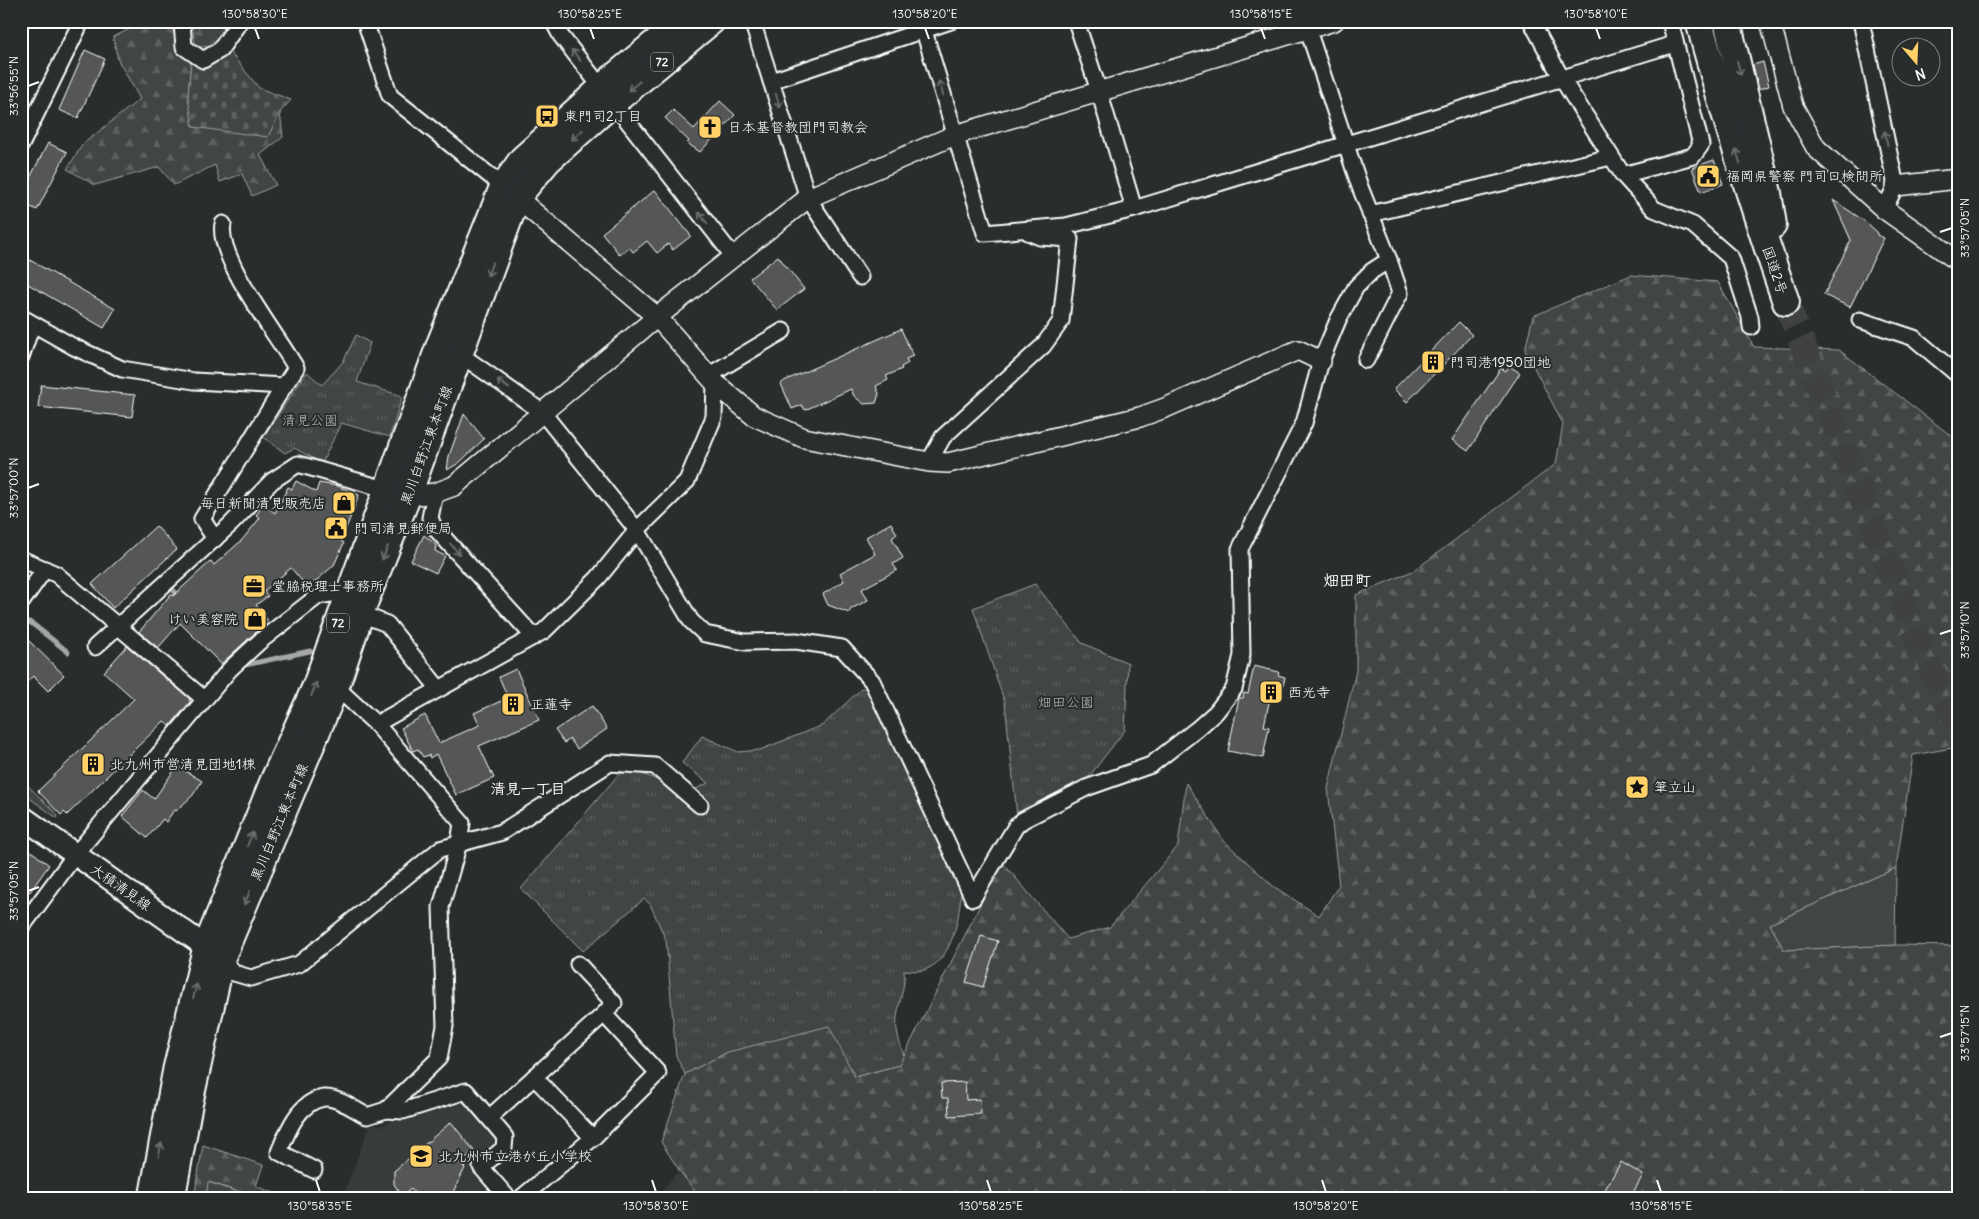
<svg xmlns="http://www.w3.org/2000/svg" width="1979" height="1219" font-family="Delius,'Klee One',sans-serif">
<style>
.built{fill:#373a3b}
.grass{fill:url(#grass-tufts);stroke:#a0a2a2}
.forest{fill:url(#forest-firs);stroke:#a0a2a2}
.cemetery{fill:url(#cemetery-stones);stroke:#a0a2a2}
.garden{fill:#414445;stroke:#a0a2a2}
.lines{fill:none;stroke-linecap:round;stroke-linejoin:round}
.stream{stroke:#a6a7a7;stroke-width:5}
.building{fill:#555758;stroke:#fff}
.trunk-tunnel{stroke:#3f4243;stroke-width:26;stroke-dasharray:26 13;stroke-linecap:butt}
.minor-casing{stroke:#fff;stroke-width:19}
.tertiary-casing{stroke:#fff;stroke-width:22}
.secondary-casing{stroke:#fff;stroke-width:25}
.primary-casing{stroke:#fff;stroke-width:29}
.trunk-casing{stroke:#fff;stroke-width:30}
.minor{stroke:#2a2d2e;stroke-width:15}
.tertiary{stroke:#2a2d2e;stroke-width:19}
.secondary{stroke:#2a2d2e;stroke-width:21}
.primary{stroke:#2a2d2e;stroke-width:25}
.trunk{stroke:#2a2d2e;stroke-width:26}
.oneway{stroke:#6a6c6d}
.ticks{fill:none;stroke:#fff;stroke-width:2}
.labels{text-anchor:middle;stroke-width:4;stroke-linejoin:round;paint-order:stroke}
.shield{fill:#2a2d2e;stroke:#bfc0c0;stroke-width:1}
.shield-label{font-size:12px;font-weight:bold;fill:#fff}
.poi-label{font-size:14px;fill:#fff;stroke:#2a2d2e;text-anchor:start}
.street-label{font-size:14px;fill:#fff;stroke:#2a2d2e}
.park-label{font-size:14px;fill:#b3b4b5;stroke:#2a2d2e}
.neighbourhood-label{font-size:15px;font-weight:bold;fill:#fff;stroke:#2a2d2e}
.quarter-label{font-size:16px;font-weight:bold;fill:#fff;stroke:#2a2d2e}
.neatline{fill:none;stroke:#fff;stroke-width:2}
.ticks-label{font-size:12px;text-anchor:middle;fill:#fff}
</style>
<defs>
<pattern id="grass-tufts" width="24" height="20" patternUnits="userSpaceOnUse" patternTransform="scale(1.25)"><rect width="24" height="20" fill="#414445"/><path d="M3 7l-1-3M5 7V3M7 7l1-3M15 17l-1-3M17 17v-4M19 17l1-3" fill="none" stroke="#5e6061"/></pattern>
<pattern id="forest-firs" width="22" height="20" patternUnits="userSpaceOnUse" patternTransform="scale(1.25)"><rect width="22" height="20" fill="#414445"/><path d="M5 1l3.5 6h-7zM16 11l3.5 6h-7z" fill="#5e6061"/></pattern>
<pattern id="cemetery-stones" width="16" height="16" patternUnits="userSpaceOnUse" patternTransform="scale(1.25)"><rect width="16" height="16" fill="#414445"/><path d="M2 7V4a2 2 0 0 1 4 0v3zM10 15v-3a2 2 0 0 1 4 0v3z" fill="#5e6061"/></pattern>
</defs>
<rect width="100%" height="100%" fill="#2a2d2e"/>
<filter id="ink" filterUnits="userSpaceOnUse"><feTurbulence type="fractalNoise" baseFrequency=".02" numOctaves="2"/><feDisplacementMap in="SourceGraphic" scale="10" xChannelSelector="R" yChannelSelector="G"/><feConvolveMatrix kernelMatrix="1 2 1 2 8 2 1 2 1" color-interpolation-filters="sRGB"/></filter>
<g filter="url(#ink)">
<g class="built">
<path d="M460 1098 471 1105 496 1138 494 1145 473 1166 503 1198H342L371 1122 380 1126 430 1106Z"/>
<path d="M679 1170 700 1198H656Z"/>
</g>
<g class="grass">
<path d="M356 335 370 343 357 382 402 396 390 437 341 423 322 463 294 448 285 453 263 437 307 372 322 385 343 362Z"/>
<path d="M1035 584 1082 643 1128 663 1125 730 1088 778 1017 815 1005 703 973 608Z"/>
<path d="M862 688 869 689 961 890C960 915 953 961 924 970 917 972 911 970 904 970 906 985 899 1001 897 1017 895 1031 900 1043 904 1056L899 1065 854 1077 728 1052 685 1074 676 1056 666 940 650 904 644 899 583 951 521 889 619 774 635 771 672 786 680 797 708 783 682 763 702 736 738 752 760 750 823 725Z"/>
</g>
<g class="forest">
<path d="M135 21H179L191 61 188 97 267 137 280 112 283 137 260 155 276 185 252 196 242 174 220 182 215 165 174 185 159 167 95 185 67 169 83 144 140 99 118 60 113 37 130 29Z"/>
<path d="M202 21H233L215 44 201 47 195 43 193 29Z"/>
<path d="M1631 275 1718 282 1754 347 1839 350 1958 441V747L1913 755 1896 868 1770 924 1784 950 1895 945 1958 946V1198H700L679 1170 661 1142 685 1074 728 1052 829 1026 855 1077 899 1065 1002 862 1068 939 1110 927 1178 846 1186 783 1224 841 1273 886 1319 916 1339 885 1328 788 1356 671V595L1415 570 1556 464 1563 424 1525 350 1533 316Z"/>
<path d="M203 1145 263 1165 256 1186 287 1198H257L209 1182 206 1198H194Z"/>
</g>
<g class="cemetery">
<path d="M229 51 259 88 291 100 280 112 268 137 193 127 188 97 191 61 219 57Z"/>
<path d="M208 1182 253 1197 257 1198H206Z"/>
</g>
<g class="garden">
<path d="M21 779 58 815 57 818 21 792Z"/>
<path d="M1896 868 1895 945 1784 950 1770 924Z"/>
</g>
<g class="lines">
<g class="stream">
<path d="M171 588 180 597"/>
<path d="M26 623 30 622 68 652"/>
<path d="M245 665 310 651"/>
</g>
</g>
<g class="building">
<path d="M85 50 105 59 78 118 59 110Z"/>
<path d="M1763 62 1769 86 1759 89 1753 65Z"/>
<path d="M720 101 735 115 700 152 687 143 689 141 665 118 673 110 694 129Z"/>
<path d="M48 143 67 152 37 210 21 202V195Z"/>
<path d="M1714 160 1723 184 1701 192 1692 168Z"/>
<path d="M655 190 691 236 673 250 668 244 657 253 647 241 633 252 629 247 620 255 602 233Z"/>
<path d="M1833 200 1866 222 1878 233 1877 235 1884 238 1850 307 1824 295 1851 240Z"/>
<path d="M21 255 115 309 104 328 21 280Z"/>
<path d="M778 256 804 289 777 310 750 278Z"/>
<path d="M1459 322 1472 335 1407 402 1394 389Z"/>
<path d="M901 329 913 356 906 359 908 363 901 367 902 369 886 376 888 380 876 386 879 394 876 403 864 404 854 396 851 389 805 410 802 405 792 409 781 384 784 381Z"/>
<path d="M1509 366 1520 373 1468 451 1452 440 1501 368 1506 371Z"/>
<path d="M41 385 135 395 132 417 38 407Z"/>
<path d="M464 414 484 439 459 463 447 470 449 456Z"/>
<path d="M296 481 316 492 319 483 338 486 359 495 341 541 344 543 334 565 308 588 291 568 264 591 268 596 256 605 268 621 221 664 180 623 158 648 139 632 171 594 173 596 211 561 214 565 242 540 260 518 256 515 264 505 275 513 288 487 292 489Z"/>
<path d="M891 523 897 534 892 538 903 558 893 564 897 570 862 589 868 600 851 609 849 613 828 605 823 594 844 581 840 573 875 554 866 537Z"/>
<path d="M156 526 177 549 113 608 92 584Z"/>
<path d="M424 535 436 545 435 551 445 556 436 573 411 561Z"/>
<path d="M28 640 64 675 48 691 33 676 21 688V646Z"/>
<path d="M127 646 189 698 190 702 170 726 164 721 67 815 64 812 61 815 38 791 134 699 104 672Z"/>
<path d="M1254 666 1279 672 1278 675 1285 677 1280 700 1270 698 1264 726 1269 727 1263 758 1228 751 1239 698H1243L1244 693 1248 694Z"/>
<path d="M516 669 539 720 479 746 494 778 456 795 436 754 430 758 429 755 423 757 418 749 413 751 401 728 425 715 439 743 480 725 474 713 508 698 499 677Z"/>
<path d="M592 706 607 729 577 749 570 739 564 743 555 730Z"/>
<path d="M177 766 202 781 193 795 176 811 174 810 166 822 163 819 147 838 122 816 143 790 154 799Z"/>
<path d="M31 851 49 865 30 892 21 886V865Z"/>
<path d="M981 936 998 941 983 987 966 982Z"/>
<path d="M965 1082 966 1100 980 1099 981 1114 949 1116 948 1098H942L941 1083Z"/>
<path d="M451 1122 474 1151 460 1163 465 1168 450 1198H419L411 1189 402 1196 394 1184V1171Z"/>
<path d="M1621 1162 1643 1175 1630 1198H1600Z"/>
</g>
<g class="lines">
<path class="trunk-tunnel" d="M1786 302 1923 653 1958 722"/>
<g class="minor-casing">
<g id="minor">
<path d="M185 21 182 23 184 47 203 60 220 50 240 21"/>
<path d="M365 21 390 96 509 191"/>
<path d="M553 21 561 36 733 256"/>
<path d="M752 21 808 198 860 277"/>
<path d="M921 21 985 233 1066 226 1134 209 1674 44"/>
<path d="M1076 21 1099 91 1134 209"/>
<path d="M1531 21 1562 79 1623 175 1654 209 1693 225 1731 258 1750 317 1751 327"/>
<path d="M1861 21 1896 186 1884 209"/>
<path d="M771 81 951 21"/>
<path d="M21 145 80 24 75 21"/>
<path d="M1623 175 1693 156 1701 145 1670 21"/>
<path d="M1370 214 1611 157"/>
<path d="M21 317 74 347 122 369 194 381 284 386 296 368C278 336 216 258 223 224"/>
<path d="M1860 320 1914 338 1958 375"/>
<path d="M454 350 542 412 637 530 691 621 705 634 745 642 796 641 842 648 872 681 973 898"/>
<path d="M21 357 32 325"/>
<path d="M1366 360 1400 293 1389 260"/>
<path d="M708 376 783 331"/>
<path d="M929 462 943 437 1043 346 1061 321 1070 239 1040 237 1028 232"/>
<path d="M435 493 430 518 434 527 534 637"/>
<path d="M215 539 202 519 284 386"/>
<path d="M21 559 56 574 203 698"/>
<path d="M21 603 45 569"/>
<path d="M361 614 387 624 439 689"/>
<path d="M95 647 231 524 272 481 298 464 395 492"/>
<path d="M336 687 376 724 544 631 598 578 637 530 687 481 714 417 715 383"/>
<path d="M376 724 462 823 459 843 441 907 445 1026 439 1058 386 1110 403 1111 466 1091 505 1137 504 1148 481 1167 508 1198"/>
<path d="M973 898 1016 826 1023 820 1086 788 1151 765 1197 729 1216 712 1234 689 1242 655 1240 549 1304 423 1321 361 1338 320 1356 287 1372 271 1389 260 1360 187 1305 21"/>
<path d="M21 928 75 855 230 669 259 642 318 596 350 591"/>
<path d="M222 958 234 973 251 978 299 964 440 849 502 832 610 763 655 766 700 805"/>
<path d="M534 1077 593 1138"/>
<path d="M490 1117 604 1014"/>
<path d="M314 1170 279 1152C287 1132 299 1101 324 1098 338 1097 355 1110 367 1116L386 1110"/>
<path d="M521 1198 593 1138 658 1073 604 1014 614 1003 578 964"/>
</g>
</g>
<g class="tertiary-casing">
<g id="tertiary">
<path d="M1770 21 1793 106 1816 148 1884 209 1958 261"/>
<path d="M1896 186 1958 179"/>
<path d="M517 198 657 317 715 383 754 416 804 438 929 462 948 463 1140 417 1165 408 1298 350 1321 361"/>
<path d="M408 496 435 493 454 486 657 317 808 198 955 135 1334 21"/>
</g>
</g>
<g class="secondary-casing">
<path id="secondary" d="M21 816 219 956"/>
</g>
<g class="primary-casing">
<g id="primary">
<path d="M152 1198 176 1069 206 947 273 781 315 687 440 343 503 186 522 159 611 79 681 21"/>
<path d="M172 1198 189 1106 222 958 336 687 363 607 408 496 517 198 548 161 613 103 712 21"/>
</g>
</g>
<g class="trunk-casing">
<g id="trunk">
<path d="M1699 21C1724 116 1754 209 1786 302"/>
<path d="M1727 21 1768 193 1773 225"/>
</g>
</g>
<use href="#minor" class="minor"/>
<use href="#tertiary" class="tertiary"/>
<use href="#secondary" class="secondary"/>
<use href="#primary" class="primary"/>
<use href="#trunk" class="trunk"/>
</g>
<defs><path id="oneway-shaft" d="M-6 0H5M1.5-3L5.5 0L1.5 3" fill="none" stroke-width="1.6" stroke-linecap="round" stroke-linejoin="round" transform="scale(1.25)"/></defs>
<g class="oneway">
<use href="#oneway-shaft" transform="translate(576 55) rotate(-129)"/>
<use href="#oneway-shaft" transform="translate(1739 68) rotate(75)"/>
<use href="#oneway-shaft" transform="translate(634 86) rotate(141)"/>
<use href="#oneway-shaft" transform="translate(941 88) rotate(-107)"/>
<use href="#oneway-shaft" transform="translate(778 101) rotate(72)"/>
<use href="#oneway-shaft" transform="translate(577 135) rotate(138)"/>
<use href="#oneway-shaft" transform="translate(1886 138) rotate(-102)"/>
<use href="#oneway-shaft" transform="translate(1738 156) rotate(-107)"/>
<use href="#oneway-shaft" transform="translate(703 218) rotate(-128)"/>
<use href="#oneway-shaft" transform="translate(490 269) rotate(110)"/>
<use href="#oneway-shaft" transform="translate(503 384) rotate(-144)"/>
<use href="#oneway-shaft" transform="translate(455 549) rotate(48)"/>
<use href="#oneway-shaft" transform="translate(385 553) rotate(112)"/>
<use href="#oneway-shaft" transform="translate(314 689) rotate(-68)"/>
<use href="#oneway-shaft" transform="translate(250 839) rotate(-68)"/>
<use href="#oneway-shaft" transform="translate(247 898) rotate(113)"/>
<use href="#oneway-shaft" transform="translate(195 991) rotate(-76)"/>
<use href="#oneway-shaft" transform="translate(160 1150) rotate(-79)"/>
</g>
</g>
<path class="ticks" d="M255 28 259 39M590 28 594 39M925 28 929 39M1261 28 1265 39M1596 28 1600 39M28 86 39 82M1940 232 1952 228M28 488 39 484M1940 634 1952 630M28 891 39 887M1940 1037 1952 1033M316 1180 320 1192M652 1180 656 1192M987 1180 991 1192M1322 1180 1326 1192M1657 1180 1661 1192"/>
<defs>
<g id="bus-square" transform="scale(1.25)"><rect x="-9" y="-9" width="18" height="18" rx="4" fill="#ffd166" stroke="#2a2d2e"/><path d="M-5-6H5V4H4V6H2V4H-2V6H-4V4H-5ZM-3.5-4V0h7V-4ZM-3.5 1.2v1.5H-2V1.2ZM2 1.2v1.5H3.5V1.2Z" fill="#111"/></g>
<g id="church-square" transform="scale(1.25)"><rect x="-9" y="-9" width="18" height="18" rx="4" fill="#ffd166" stroke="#2a2d2e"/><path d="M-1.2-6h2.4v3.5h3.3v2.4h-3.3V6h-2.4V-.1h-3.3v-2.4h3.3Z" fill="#111"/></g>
<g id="civic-square" transform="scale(1.25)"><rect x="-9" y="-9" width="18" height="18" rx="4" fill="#ffd166" stroke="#2a2d2e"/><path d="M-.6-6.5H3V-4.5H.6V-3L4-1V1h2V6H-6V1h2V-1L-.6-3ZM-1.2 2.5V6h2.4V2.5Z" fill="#111"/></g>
<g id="building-square" transform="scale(1.25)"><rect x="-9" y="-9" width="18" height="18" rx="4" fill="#ffd166" stroke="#2a2d2e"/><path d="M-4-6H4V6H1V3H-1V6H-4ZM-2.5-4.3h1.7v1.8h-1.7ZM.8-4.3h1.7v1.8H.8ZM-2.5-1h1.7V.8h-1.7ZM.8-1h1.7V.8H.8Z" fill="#111"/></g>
<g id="shop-square" transform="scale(1.25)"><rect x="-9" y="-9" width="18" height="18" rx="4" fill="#ffd166" stroke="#2a2d2e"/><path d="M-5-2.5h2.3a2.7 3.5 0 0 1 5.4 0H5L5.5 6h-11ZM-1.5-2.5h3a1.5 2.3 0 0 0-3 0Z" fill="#111"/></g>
<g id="office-square" transform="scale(1.25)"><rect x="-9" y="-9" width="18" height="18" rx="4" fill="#ffd166" stroke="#2a2d2e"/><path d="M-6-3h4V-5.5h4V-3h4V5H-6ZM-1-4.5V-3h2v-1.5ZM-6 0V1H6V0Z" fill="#111"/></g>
<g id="sight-square" transform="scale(1.25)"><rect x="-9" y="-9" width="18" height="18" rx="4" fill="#ffd166" stroke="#2a2d2e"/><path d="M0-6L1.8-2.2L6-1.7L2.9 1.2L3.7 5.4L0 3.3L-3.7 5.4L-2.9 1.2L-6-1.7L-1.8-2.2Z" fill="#111"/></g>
<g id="school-square" transform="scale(1.25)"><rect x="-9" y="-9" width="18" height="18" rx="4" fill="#ffd166" stroke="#2a2d2e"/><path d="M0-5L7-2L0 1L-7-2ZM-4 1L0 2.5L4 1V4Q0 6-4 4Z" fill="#111"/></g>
</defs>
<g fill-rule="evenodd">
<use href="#bus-square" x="547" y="116"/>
<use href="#church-square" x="710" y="127"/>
<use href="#civic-square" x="1708" y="176"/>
<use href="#building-square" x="1433" y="362"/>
<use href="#shop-square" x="344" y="503"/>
<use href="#civic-square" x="336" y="528"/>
<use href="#office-square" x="254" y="586"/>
<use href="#shop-square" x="255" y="619"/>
<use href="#building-square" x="1271" y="692"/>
<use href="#building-square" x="513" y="704"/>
<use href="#building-square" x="93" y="764"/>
<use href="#sight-square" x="1637" y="787"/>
<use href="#school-square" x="421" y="1156"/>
</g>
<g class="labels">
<g class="shield">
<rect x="651" y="52.5" width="22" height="19" rx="4"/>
<rect x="327" y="613.5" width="22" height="19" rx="4"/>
</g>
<g class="shield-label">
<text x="662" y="66">72</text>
<text x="338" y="627">72</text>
</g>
<g class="poi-label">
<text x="564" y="121">東門司2丁目</text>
<text x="728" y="132">日本基督教団門司教会</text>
<text x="1726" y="181">福岡県警察 門司口検問所</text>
<text x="1450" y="367">門司港1950団地</text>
<text x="326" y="508" text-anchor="end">毎日新聞清見販売店</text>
<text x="354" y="533">門司清見郵便局</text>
<text x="272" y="591">堂脇税理士事務所</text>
<text x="238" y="624" text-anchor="end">けい美容院</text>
<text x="1288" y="697">西光寺</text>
<text x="530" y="709">正蓮寺</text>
<text x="110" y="769">北九州市営清見団地1棟</text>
<text x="1654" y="792">筆立山</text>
<text x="438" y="1161">北九州市立港が丘小学校</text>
</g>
<g class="street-label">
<text transform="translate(1775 270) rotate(71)" y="5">国道2号</text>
<text transform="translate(426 445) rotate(-70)" y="5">黒川白野江東本町線</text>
<text transform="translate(279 822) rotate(-67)" y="5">黒川白野江東本町線</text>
<text transform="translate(121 887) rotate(35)" y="5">大積清見線</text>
</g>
<g class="park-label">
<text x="310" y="425">清見公園</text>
<text x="1066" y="707">畑田公園</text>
</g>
<g class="neighbourhood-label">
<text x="528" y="794">清見一丁目</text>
</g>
<g class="quarter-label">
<text x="1347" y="586">畑田町</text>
</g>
</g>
<rect width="1979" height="1219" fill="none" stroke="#2a2d2e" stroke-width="55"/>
<g transform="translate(1916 62) rotate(161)"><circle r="24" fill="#2a2d2e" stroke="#7f8182"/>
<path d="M0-4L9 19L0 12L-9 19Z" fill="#ffd166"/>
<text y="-8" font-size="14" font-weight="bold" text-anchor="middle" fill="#ffffff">N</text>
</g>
<rect x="28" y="28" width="1924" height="1164" class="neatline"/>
<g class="ticks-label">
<text x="255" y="18">130°58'30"E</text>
<text x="590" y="18">130°58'25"E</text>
<text x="925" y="18">130°58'20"E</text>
<text x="1261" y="18">130°58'15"E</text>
<text x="1596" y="18">130°58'10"E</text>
<text transform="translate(14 86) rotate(-90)" y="4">33°56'55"N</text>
<text transform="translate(1965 228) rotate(-90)" y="4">33°57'05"N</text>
<text transform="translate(14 488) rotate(-90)" y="4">33°57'00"N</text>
<text transform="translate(1965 630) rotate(-90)" y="4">33°57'10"N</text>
<text transform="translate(14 891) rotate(-90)" y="4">33°57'05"N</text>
<text transform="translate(1965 1033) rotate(-90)" y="4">33°57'15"N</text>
<text x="320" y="1210">130°58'35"E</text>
<text x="656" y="1210">130°58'30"E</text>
<text x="991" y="1210">130°58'25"E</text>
<text x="1326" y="1210">130°58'20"E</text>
<text x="1661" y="1210">130°58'15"E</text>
</g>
</svg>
